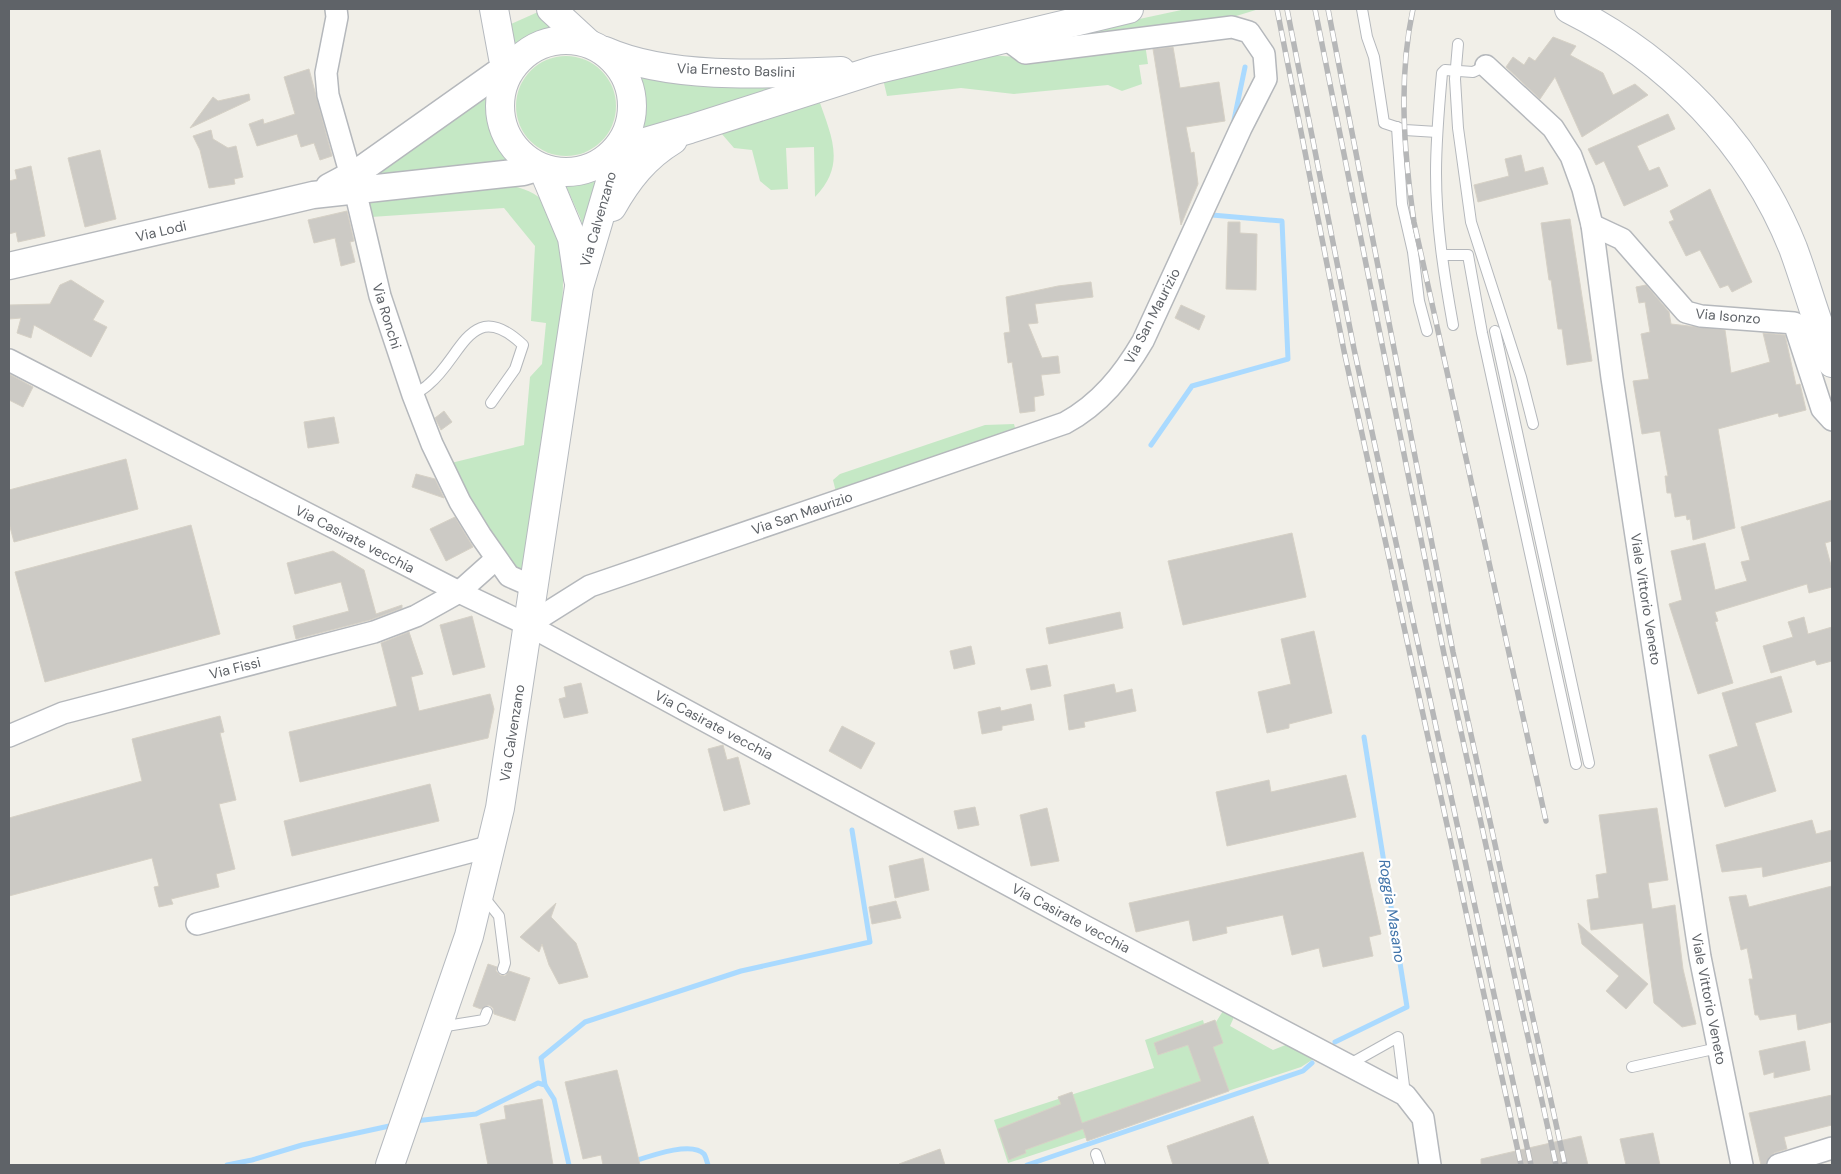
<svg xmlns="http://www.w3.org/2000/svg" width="1841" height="1174" font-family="'DM Sans',sans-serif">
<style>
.green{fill:#c5e8c5}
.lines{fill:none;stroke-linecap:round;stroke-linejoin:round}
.stream{stroke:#aadaff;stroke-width:5}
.building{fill:#cccac5;stroke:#d6d1c6}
.service-casing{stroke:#b5b8bc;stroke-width:12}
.minor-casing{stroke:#b5b8bc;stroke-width:24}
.tertiary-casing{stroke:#b5b8bc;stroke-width:29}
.secondary-casing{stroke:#b6babf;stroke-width:30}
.service{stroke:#fff;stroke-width:10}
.minor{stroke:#fff;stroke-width:21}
.tertiary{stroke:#fff;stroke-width:26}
.secondary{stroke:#fff;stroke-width:28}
.rail-casing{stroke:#b6b7b8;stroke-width:5.5}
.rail{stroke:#fff;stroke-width:4;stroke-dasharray:11;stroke-linecap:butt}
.labels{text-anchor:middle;stroke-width:4.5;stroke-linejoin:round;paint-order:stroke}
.street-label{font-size:14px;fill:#5f6368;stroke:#fff}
.water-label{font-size:15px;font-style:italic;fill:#4174aa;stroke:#fff}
</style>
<rect width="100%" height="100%" fill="#f1efe8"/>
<g class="green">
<path d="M1186 9H1259L1145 44 1148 64 1139 65 1142 84 1122 91 1108 85 1014 94 961 88 887 96 883 79 991 55 1026 58 1032 42Z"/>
<path d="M538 12 556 32 537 37 515 50 511 24Z"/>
<circle cx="566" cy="106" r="50"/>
<path d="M639 77 731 87 806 80 637 132 641 110 637 80Z"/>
<path d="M492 92 495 127 499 138 514 161 364 177Z"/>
<path d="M818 97C831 136 847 164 815 197L814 147 786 148 788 189 771 190 760 181 752 150 734 148 721 133Z"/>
<path d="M607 171 585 233 580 217 564 182Z"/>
<path d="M502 183C517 187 536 191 546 204 582 254 551 377 543 436 538 479 535 522 531 565L521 575 468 500 451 463 524 445 530 377 542 364 546 323 531 321 535 246 504 208 371 217 366 199Z"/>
<path d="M1014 424 1015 428 836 492 833 480 840 474 985 425Z"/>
<path d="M1223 1011 1234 1017 1230 1026 1273 1050 1288 1044 1315 1058 1301 1067 1008 1163 994 1120 1154 1068 1145 1040 1203 1020 1204 1024 1215 1020 1216 1022Z"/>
</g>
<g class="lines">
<g class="stream">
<path d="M1234 120 1245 67"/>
<path d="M1151 445 1192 386 1288 359 1282 221 1212 215"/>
<path d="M1335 1042 1407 1007 1364 737"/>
<path d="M545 1085 541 1058 585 1022 741 971 870 942 852 830"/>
<path d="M415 1121 476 1114 538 1083 545 1085 554 1099 569 1165"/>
<path d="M227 1165 252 1160 302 1145 394 1125"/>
<path d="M622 1165C640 1160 690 1139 704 1154 706 1157 707 1162 708 1165"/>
<path d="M1027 1165 1303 1071 1312 1063"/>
</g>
</g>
<g class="building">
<path d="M1553 37 1576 46 1570 55 1603 73 1613 95 1635 84 1648 95 1582 137 1555 77 1540 99 1506 67 1513 57 1524 65 1529 57 1535 61Z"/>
<path d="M1173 47 1180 88 1219 82 1225 121 1186 127 1191 153 1194 152 1198 184 1181 225 1153 49Z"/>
<path d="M309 69 332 156 320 160 314 143 301 147 297 134 257 146 249 124 263 119 264 124 295 114 284 77Z"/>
<path d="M249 94 250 100 190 128 213 97 218 101Z"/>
<path d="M1668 114 1675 129 1637 146 1649 171 1659 167 1668 186 1624 206 1604 161 1596 165 1588 149Z"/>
<path d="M211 130 213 139 228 148 236 146 243 177 234 179 235 184 209 188 200 150 193 136Z"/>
<path d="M100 150 116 219 85 227 68 158Z"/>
<path d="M1521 155 1525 172 1543 167 1548 184 1478 202 1474 185 1509 176 1505 159Z"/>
<path d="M31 166 45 236 18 242 16 232 9 234V181L17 179 15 170Z"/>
<path d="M1710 189 1752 282 1732 292 1728 285 1720 288 1700 250 1686 256 1669 222 1674 220 1670 211Z"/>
<path d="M347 211 354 241 350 242 355 262 341 266 335 238 314 243 308 220Z"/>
<path d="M1570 219 1592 361 1567 365 1562 329H1558L1551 280H1549L1541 223Z"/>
<path d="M1228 222H1240V233L1257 234 1256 290 1226 289Z"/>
<path d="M71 280 104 301 93 320 107 327 91 357 34 325 31 338 17 333 21 318 9 319V305L50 304 60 285Z"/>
<path d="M1091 282 1093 297 1035 304 1038 323 1028 324 1042 358 1058 356 1060 373 1041 375 1044 395 1034 397 1035 411 1020 413 1012 362 1008 363 1004 333 1010 332 1006 297 1058 286Z"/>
<path d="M1646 285 1669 312 1671 324 1725 330 1731 373 1770 362 1763 333 1785 335 1796 385 1800 384 1806 410 1779 417 1778 413 1718 429 1735 528 1693 540 1690 519 1687 520 1686 515 1675 517 1671 493H1667L1665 476H1668L1660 431 1642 434 1633 381 1649 379 1641 334 1650 332 1645 302 1639 303 1636 287Z"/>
<path d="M1181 305 1205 316 1199 330 1175 318Z"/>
<path d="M9 374 33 387 23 407 9 400Z"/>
<path d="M444 411 452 422 441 430 435 418Z"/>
<path d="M334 417 339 443 308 448 304 422Z"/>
<path d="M126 459 138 509 14 542 9 523V490Z"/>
<path d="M416 474 435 479 444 498 412 487Z"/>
<path d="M1832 500V541L1825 543 1832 569V587L1809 593 1807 584 1715 612 1718 621 1715 622 1733 683 1698 694 1669 604 1682 600 1671 551 1705 543 1715 590 1747 581 1741 562 1750 560 1741 527Z"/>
<path d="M455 517 473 547 446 561 430 529Z"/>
<path d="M191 525 220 634 45 682 15 572Z"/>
<path d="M1292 533 1306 597 1183 625 1168 561Z"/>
<path d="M333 551 364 570 376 614 402 605V608L370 620 296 639 293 626 349 611 341 582 295 594 287 563Z"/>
<path d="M1120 612 1123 628 1049 644 1046 628Z"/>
<path d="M472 616 485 667 453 675 440 625Z"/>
<path d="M1804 617 1808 634 1832 627V661L1817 665 1815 660 1771 673 1763 646 1793 637 1788 622Z"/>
<path d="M1314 631 1332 713 1289 724V728L1267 733 1258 692 1291 684 1281 639Z"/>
<path d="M409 632 423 674 411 677 419 711 490 694 494 709 488 738 300 782 289 732 397 706 381 643Z"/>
<path d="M971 646 975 664 954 669 950 651Z"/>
<path d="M1047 665 1051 686 1031 690 1026 669Z"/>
<path d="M1781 676 1792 712 1755 723 1776 791 1725 807 1709 755 1738 746 1722 693Z"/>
<path d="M581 683 588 713 564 718 559 699 566 697 564 687Z"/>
<path d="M1114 684 1116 693 1132 689 1136 711 1084 722 1085 727 1069 730 1064 695Z"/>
<path d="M1031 704 1034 720 1002 726V730L982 734 978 712 1000 707 1001 711Z"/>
<path d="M220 716 224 732 220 733 236 800 219 804 235 869 216 874 219 887 171 899 173 904 159 907 154 887 159 886 152 858 9 896V818L142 781 132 739Z"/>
<path d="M842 726 875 743 861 769 829 751Z"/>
<path d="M723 745 727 760 738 757 750 804 724 811 708 749Z"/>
<path d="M1346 775 1356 817 1227 846 1216 792 1269 780 1271 792Z"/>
<path d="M430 784 439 821 292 856 284 821Z"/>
<path d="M975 807 979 825 958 829 954 811Z"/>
<path d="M1047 808 1059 861 1031 866 1020 815Z"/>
<path d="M1657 808 1668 880 1648 883 1652 909 1675 905 1683 969 1696 1024 1682 1027 1654 1003 1643 923 1591 930 1587 900 1599 898 1596 875 1607 873 1599 815Z"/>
<path d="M1812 820 1816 834 1832 830V861L1763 877 1762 867 1722 872 1716 845Z"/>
<path d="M1363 852 1381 934 1369 937 1373 956 1323 967 1319 948 1292 955 1283 915 1226 927 1227 933 1193 941 1189 920 1136 932 1129 903Z"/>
<path d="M923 858 929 890 895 898 889 866Z"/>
<path d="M1832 886V1022L1798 1030 1796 1014 1760 1020 1758 1015H1755L1749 979H1753L1747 948 1741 950 1729 897 1746 895 1749 907Z"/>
<path d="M896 901 901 918 872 924 869 907Z"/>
<path d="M556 903 551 917 576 943 588 977 559 984 549 965 542 944 539 952 520 937Z"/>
<path d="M1578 923 1648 984 1626 1009 1606 991 1619 976 1582 944Z"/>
<path d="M488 964 497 967 496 971 500 975 505 976 509 971 530 978 515 1021 494 1014 493 1008 489 1005 481 1009 473 1006Z"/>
<path d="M1215 1020 1223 1043 1213 1047 1229 1091 1087 1141 1083 1129 1025 1150 1026 1153 1009 1160 998 1129 1061 1104 1058 1097 1072 1092 1082 1123 1201 1081 1188 1045 1158 1055 1154 1043Z"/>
<path d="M1805 1041 1810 1070 1774 1078V1072L1764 1075 1759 1051Z"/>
<path d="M617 1070 640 1165H603L601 1155 583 1159 565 1082Z"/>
<path d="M1832 1095V1125L1784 1137 1787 1149 1774 1153 1769 1157 1766 1165H1761L1749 1113Z"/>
<path d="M542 1099 553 1165H488L480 1124 506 1119 504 1106Z"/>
<path d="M1253 1116 1269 1165H1173L1167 1146Z"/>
<path d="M1653 1133 1660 1165H1626L1620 1139Z"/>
<path d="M1581 1136 1588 1165H1481V1159Z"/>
<path d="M940 1149 945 1165H899V1164Z"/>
</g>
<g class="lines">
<g class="service-casing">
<g id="service">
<path d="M1362 9 1367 37 1374 57 1384 123 1405 130 1437 132"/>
<path d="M1458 44 1455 79 1458 128 1471 222 1521 377 1533 424"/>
<path d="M1397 127 1402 204 1413 252 1419 301 1427 331"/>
<path d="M1442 255H1468L1482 333 1576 764"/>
<path d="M1453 325C1444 275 1436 224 1436 173 1436 139 1439 106 1442 73L1445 70 1473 72 1486 66"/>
<path d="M1495 331 1589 763"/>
<path d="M413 395C418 392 424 389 429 384 462 357 471 296 523 345L515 369 491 403"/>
<path d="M483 896 499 916 505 963 503 969"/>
<path d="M440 1027 484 1020 487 1012"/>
<path d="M1348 1065 1398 1037 1405 1094"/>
<path d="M1632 1067 1718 1048"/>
<path d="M1096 1154 1100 1165"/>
</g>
</g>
<g class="minor-casing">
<g id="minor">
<path d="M336 9 337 17 326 73 328 95 355 190 380 296 413 395 432 444 460 502 481 536 509 576 534 587"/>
<path d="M1486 66 1553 128 1571 156 1583 189 1592 225 1612 378 1700 957 1742 1165"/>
<path d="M1592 225 1622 239 1686 312 1701 316 1794 323 1822 409 1832 420"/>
<path d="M9 360 459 592 528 625 1088 928 1405 1095 1423 1118 1430 1165"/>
<path d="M528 625 590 586 1065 423C1100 404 1123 375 1143 341L1241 128 1266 79 1264 54 1249 32 1232 27 1025 53 1005 38"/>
<path d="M9 736 63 713 374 632 416 616 459 592 496 559"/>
<path d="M197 924 492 846"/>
<path d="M1778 1165 1832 1148"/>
</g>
</g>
<g class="tertiary-casing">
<g id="tertiary">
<path d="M329 187 359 171 496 74 508 73"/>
<path d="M9 266 313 195 523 172 540 167"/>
</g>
</g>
<g class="secondary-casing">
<g id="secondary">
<path d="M494 9 503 58 513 66"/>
<path d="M551 9 588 43"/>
<path d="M1569 9C1669 59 1751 143 1793 248 1803 275 1811 303 1821 331 1824 341 1826 354 1832 363"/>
<circle cx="566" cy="106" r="66"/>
<path d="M605 51C670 80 770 74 841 71"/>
<path d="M619 147 635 145 690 129 875 70 1129 9"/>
<path d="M543 169 572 238 578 279"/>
<path d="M612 207C628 179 645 157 673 140"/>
<path d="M390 1165 469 936 500 808 579 287 613 172 615 151"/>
</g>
</g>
<use href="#service" class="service"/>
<use href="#minor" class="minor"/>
<use href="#tertiary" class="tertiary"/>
<use href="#secondary" class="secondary"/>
<g class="rail-casing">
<g id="rail">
<path d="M1277 9 1344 351 1521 1165"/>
<path d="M1287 9 1354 349 1531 1165"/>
<path d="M1315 9 1444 654 1556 1165"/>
<path d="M1328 9 1453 652 1565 1165"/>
<path d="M1413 9C1398 79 1404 152 1414 222L1546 821"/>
</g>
</g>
<use href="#rail" class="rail"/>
</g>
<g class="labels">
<g class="street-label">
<text transform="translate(736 70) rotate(2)" y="5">Via Ernesto Baslini</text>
<text transform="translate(598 219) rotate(-74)" y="5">Via Calvenzano</text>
<text transform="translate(161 231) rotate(-13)" y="5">Via Lodi</text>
<text transform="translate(387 316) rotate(73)" y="5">Via Ronchi</text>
<text transform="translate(1152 316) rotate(-63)" y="5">Via San Maurizio</text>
<text transform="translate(1728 316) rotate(5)" y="5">Via Isonzo</text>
<text transform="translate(802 513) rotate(-19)" y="5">Via San Maurizio</text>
<text transform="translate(355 539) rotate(27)" y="5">Via Casirate vecchia</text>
<text transform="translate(1646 599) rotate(81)" y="5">Viale Vittorio Veneto</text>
<text transform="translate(235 668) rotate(-14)" y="5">Via Fissi</text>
<text transform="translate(714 725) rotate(28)" y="5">Via Casirate vecchia</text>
<text transform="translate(512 733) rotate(-81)" y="5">Via Calvenzano</text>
<text transform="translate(1071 918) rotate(28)" y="5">Via Casirate vecchia</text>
<text transform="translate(1709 999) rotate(79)" y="5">Viale Vittorio Veneto</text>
</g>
<g class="water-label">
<text transform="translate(1392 911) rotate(81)" y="5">Roggia Masano</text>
</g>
</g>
<rect width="1841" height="1174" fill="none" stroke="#5f6368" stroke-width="20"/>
</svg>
